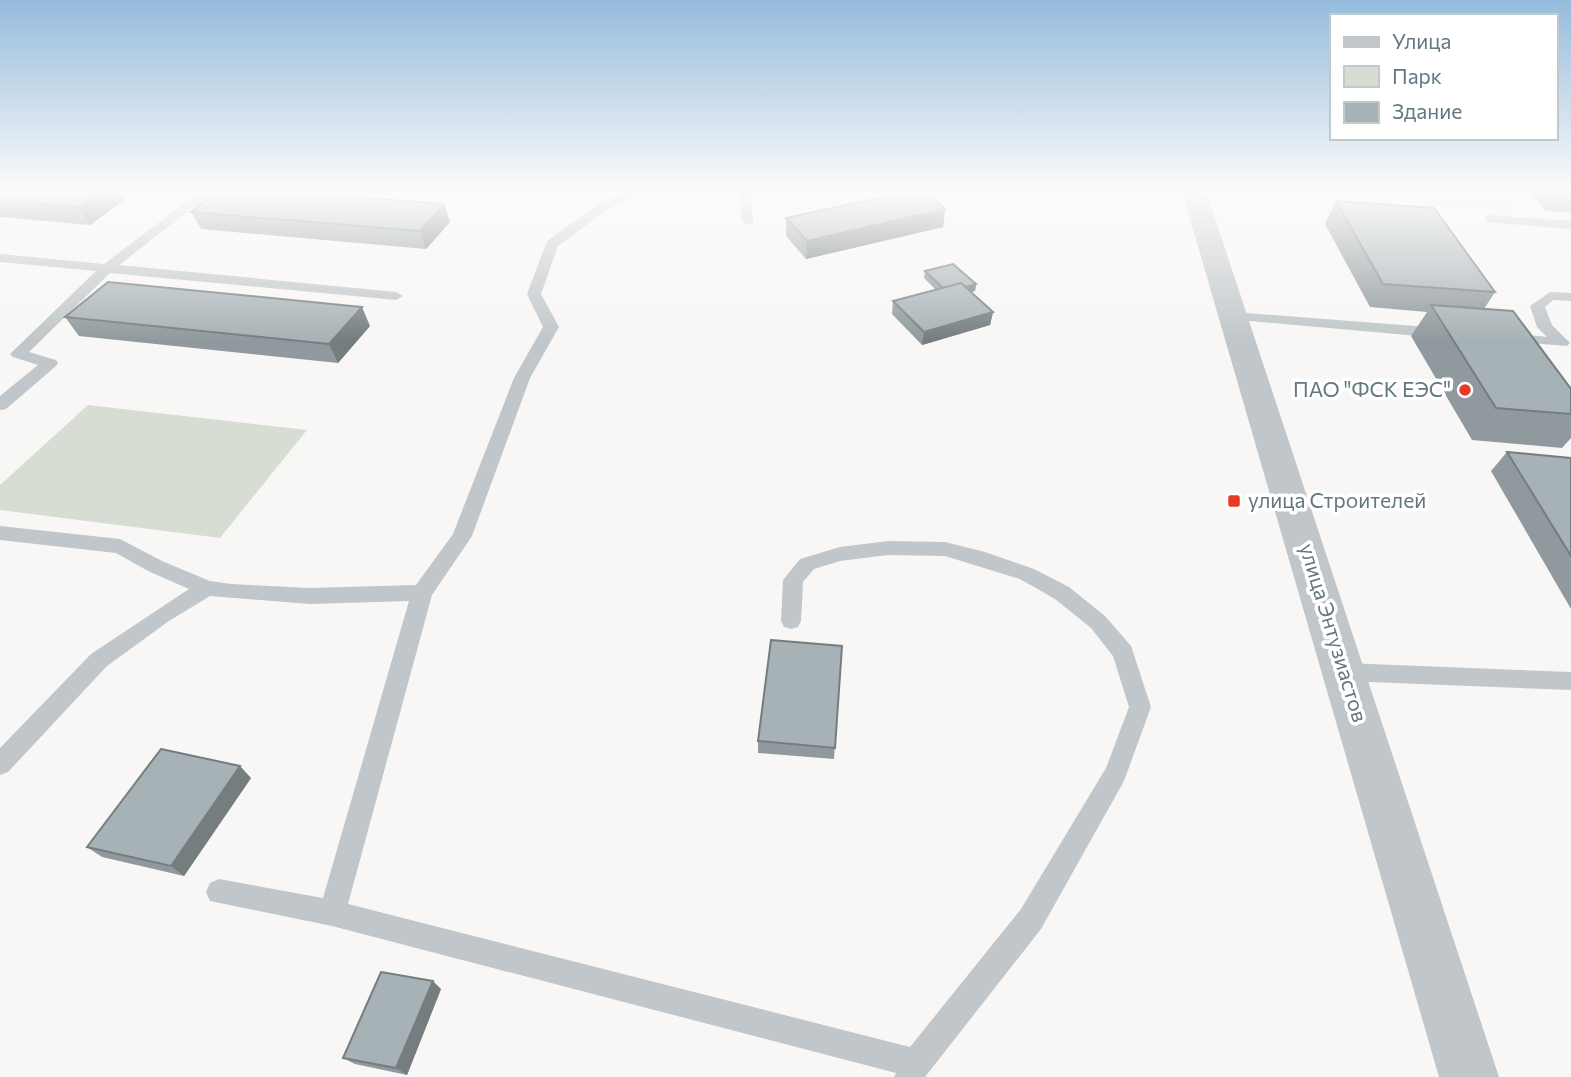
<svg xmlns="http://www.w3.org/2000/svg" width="1571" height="1077" font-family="Commissioner,sans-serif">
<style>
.built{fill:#e8e9e8}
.green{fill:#d8ddd4}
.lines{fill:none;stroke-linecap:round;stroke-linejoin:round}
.service{fill:#c0c6c9;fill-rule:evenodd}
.tertiary{fill:#c0c6c9;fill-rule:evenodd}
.wall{fill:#90999d}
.shaded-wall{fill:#757d7f}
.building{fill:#a7b2b6;stroke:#757d7f;stroke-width:2}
.poi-dot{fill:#e63c26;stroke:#fff;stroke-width:2.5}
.labels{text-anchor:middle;stroke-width:7;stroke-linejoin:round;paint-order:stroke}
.poi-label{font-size:21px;fill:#627780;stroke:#fff;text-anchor:end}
.street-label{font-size:21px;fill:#627780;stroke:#fff}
</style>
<rect width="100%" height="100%" fill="#f8f7f5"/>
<path class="built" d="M1264 191H1504L1518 210Z"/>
<path class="green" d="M88 405 307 430 220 538 0 510V485Z"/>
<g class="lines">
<g class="service">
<path d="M201 191H214L119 265 396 292 403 296 396 300 110 273 29 352 56 360 58 363 56 366 6 409 0 410V396L38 365 13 357 10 354 96 271 0 262V254L104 264Z"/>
<path d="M632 191H648L609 208 558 246 541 294 559 327 530 378 472 536 432 595 348 904 910 1047 1021 909 1106 768 1129 707 1113 656 1091 628 1055 599 1020 579 945 556 888 555 840 561 814 569 803 582 801 621 798 627 791 629 784 627 781 621 783 580 800 559 840 547 888 541 945 542 985 552 1034 569 1069 587 1105 616 1131 646 1151 707 1124 781 1041 929 925 1077H894L896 1073 332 926 210 901 206 892 210 883 219 879 323 898 409 601 310 604 210 596 169 621 107 666 8 772 0 775V748L91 654 189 589 148 571 116 553 0 540V526L120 539 162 561 210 581 231 584 310 588 416 585 453 534 514 378 543 327 527 294 547 241 601 202Z"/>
<path d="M739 191H751L753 224 748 225 742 221Z"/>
<path d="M1491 215 1571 221V229L1486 222V216Z"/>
<path d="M1550 292 1571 293V301L1553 300 1545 307 1552 325 1570 343 1567 346 1505 341 1502 338 1505 335 1510 333 1547 337 1537 327 1530 306Z"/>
<path d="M1233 312 1441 328 1449 333 1441 338 1228 319 1226 316 1228 313Z"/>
<path d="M1345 663 1571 672V690L1345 681 1337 679 1334 672 1337 665Z"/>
</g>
<path class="tertiary" d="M1182 191H1206L1499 1077H1439Z"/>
</g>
<g class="wall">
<path d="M0 191H120L125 199 90 225 0 217Z"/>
<path d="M1528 191H1571V212L1546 211Z"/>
<path d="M1336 201 1495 292 1484 309 1571 389V438L1562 448 1472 440 1411 336 1427 312 1370 307 1325 224Z"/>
<path d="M444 204 450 222 426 249 201 229 191 212Z"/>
<path d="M945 209 943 227 806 259 786 236V218Z"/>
<path d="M925 271 976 284 975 291 971 292 993 312 990 325 922 345 892 314 893 301 936 290 924 278Z"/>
<path d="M65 317 370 326 338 363 79 336Z"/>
<path d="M1507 452 1571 458V609L1491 471Z"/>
<path d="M842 646 834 759 758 753V741Z"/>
<path d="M251 778 184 876 102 857 87 847Z"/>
<path d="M441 989 407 1075 355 1064 343 1058Z"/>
</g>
<g class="shaded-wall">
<path d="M102 191H120L125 199 90 225 78 207Z"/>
<path d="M444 204 450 222 426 249 420 231Z"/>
<path d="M945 209 943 227 806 259 807 241Z"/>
<path d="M976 284 975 291 946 299 947 292Z"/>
<path d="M362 307 370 326 338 363 329 344Z"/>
<path d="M993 312 990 325 922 345 924 332Z"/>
<path d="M240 766 251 778 184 876 171 866Z"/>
<path d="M433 981 441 989 407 1075 396 1068Z"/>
</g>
<g class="building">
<path d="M0 191H102L78 207 0 200Z"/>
<path d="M217 191H279L444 204 420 231 191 212Z"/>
<path d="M911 191H924L945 209 807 241 786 218Z"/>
<path d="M1556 191H1571V194L1558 193Z"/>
<path d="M1336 201 1434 208 1495 292 1383 284Z"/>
<path d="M953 264 976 284 966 287 961 283 943 288 925 271Z"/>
<path d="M108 282 362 307 329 344 65 317Z"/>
<path d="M961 283 993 312 924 332 893 301Z"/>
<path d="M1431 305 1513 311 1571 389V414L1496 408Z"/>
<path d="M1507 452 1571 458V556Z"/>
<path d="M771 640 842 646 835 748 758 741Z"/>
<path d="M161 749 240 766 171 866 87 847Z"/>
<path d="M381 972 433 981 396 1068 343 1058Z"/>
</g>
<linearGradient id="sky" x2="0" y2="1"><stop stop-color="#95bbdc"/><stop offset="0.56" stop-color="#fcfbfa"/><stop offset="1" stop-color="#fcfbfa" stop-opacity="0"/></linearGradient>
<rect width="1571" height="341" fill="url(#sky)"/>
<g class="poi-dot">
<circle cx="1465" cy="390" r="7"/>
<rect x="1227" y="494" width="14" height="14" rx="3.5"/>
</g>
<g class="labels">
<g class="poi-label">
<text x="1451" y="397">ПАО "ФСК ЕЭС"</text>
<text x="1248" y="508" text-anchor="start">улица Строителей</text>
</g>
<g class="street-label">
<text transform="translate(1333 633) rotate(73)" y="7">улица Энтузиастов</text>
</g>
</g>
<rect x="1330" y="14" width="228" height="126" fill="#ffffff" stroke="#c0c9cc" stroke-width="2"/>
<rect x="1344" y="37" width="35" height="10" fill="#c0c6c9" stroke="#c0c9cc" stroke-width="2"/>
<text x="1392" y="49" font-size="21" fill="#627780">Улица</text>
<rect x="1344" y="66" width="35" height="21" fill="#d8ddd4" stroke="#c0c9cc" stroke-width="2"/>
<text x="1392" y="84" font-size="21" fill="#627780">Парк</text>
<rect x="1344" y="102" width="35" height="21" fill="#a7b2b6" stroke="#c0c9cc" stroke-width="2"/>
<text x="1392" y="119" font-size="21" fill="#627780">Здание</text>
</svg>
